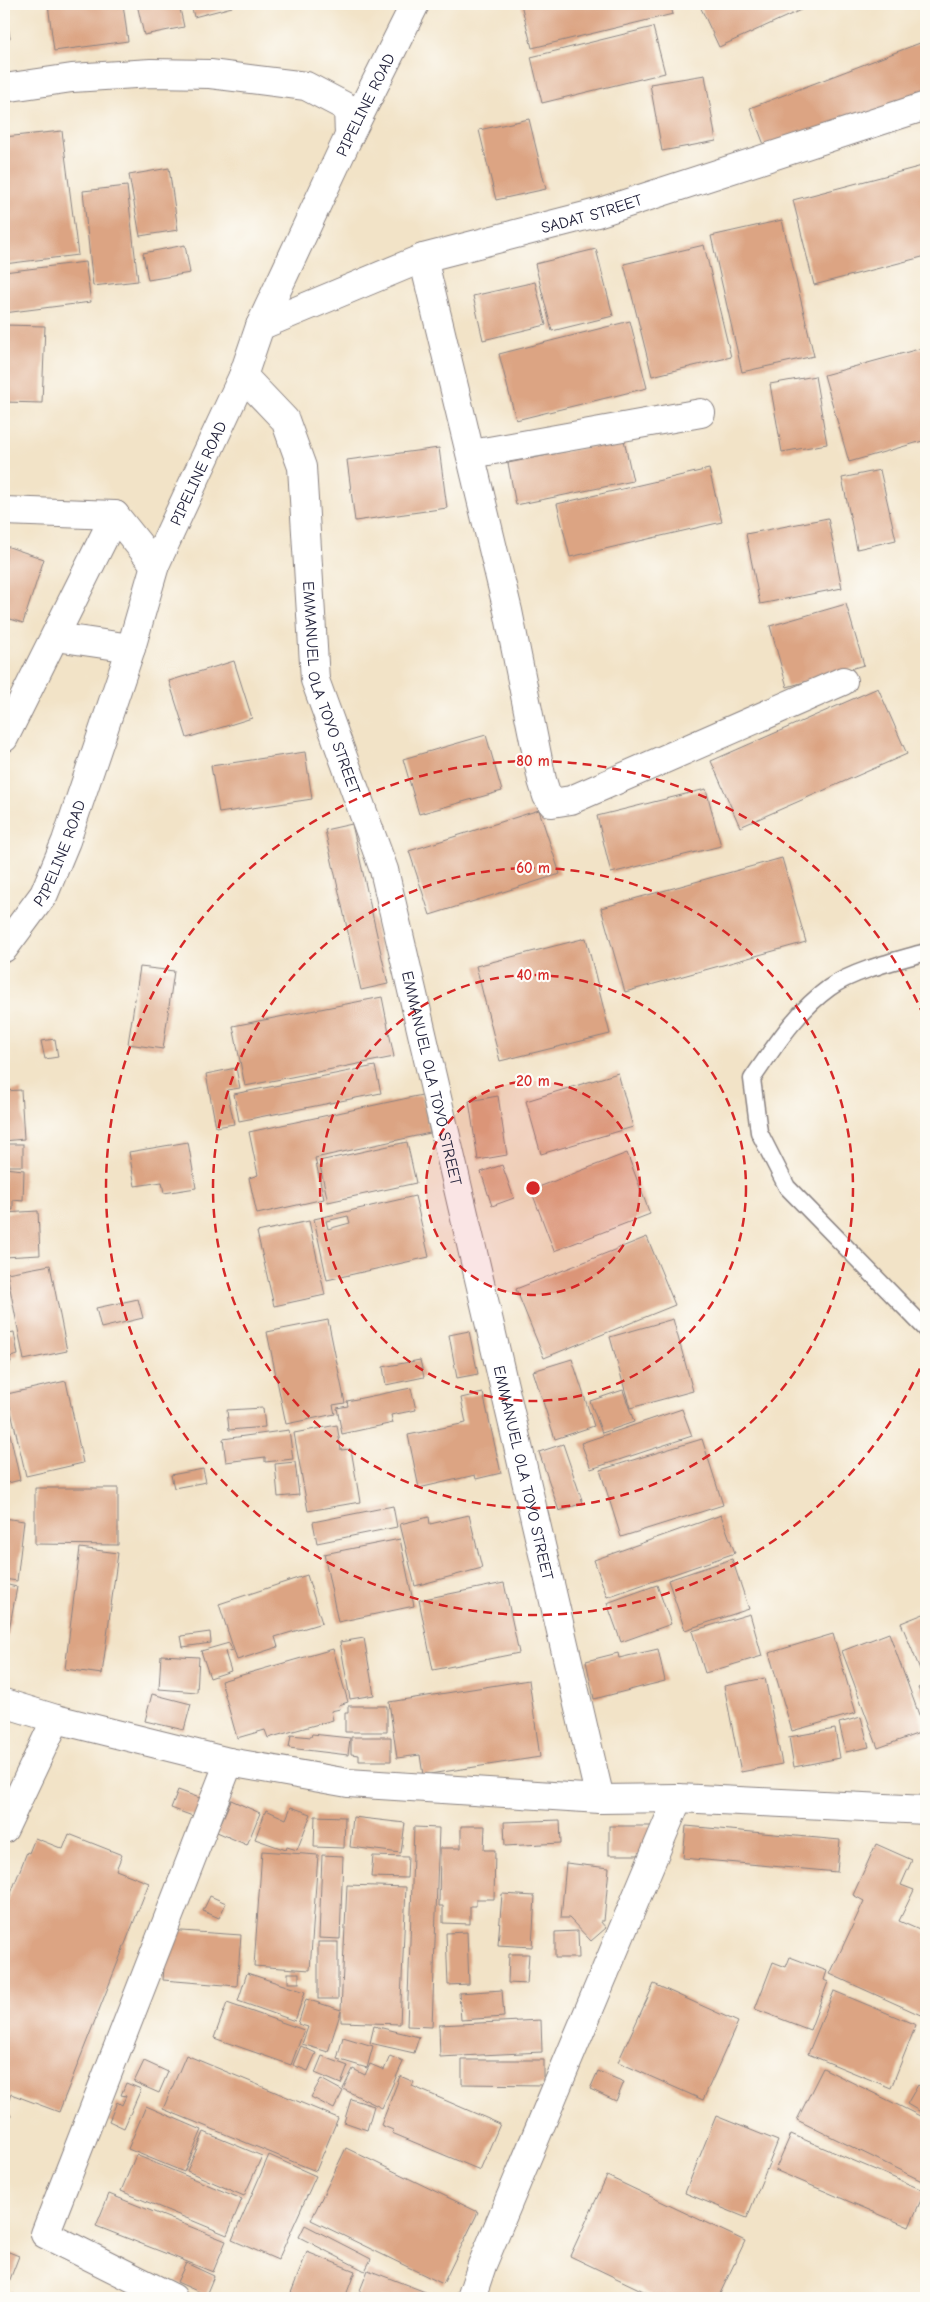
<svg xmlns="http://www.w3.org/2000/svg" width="930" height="2302" font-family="'Comic Neue',sans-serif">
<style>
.building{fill:#dca483;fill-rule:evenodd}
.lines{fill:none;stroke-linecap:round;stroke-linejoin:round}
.lane-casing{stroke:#8a8281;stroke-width:19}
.street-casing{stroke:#8a8281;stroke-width:30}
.lane{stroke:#fff;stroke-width:16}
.street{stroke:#fff;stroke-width:28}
.ring{fill:none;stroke:#d62828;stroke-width:2.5;stroke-dasharray:9 6}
.labels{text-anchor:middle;stroke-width:4.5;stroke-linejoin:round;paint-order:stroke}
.street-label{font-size:16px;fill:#22223b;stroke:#fdfcf7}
.centre{fill:#d62828;stroke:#fdfcf7;stroke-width:2.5}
.ring-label{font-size:15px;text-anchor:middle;font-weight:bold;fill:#d62828;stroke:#fdfcf7;stroke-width:4.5;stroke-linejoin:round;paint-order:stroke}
</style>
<rect width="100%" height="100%" fill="#fdfcf7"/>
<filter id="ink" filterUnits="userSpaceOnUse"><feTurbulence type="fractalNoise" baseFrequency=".02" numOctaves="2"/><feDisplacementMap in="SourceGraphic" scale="10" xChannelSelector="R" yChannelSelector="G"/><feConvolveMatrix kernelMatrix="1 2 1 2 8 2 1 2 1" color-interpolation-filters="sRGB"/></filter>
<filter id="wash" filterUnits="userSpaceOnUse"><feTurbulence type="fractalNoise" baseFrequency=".0096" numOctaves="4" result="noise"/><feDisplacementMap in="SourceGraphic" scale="20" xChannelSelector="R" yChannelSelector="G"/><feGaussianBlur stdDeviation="1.12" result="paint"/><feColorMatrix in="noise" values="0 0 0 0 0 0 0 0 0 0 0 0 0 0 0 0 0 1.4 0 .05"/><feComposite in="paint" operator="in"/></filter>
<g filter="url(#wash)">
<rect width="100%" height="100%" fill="#f2e3c7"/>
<g id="blocks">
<g class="building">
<path d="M4 4 10 38 4 39Z"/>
<path d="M48 4H123L128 41 54 51Z"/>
<path d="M137 4H179L184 27 144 35Z"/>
<path d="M191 4H231L232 7 194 17Z"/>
<path d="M521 4H670L673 14 532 48Z"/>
<path d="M699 4H814L719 47Z"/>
<path d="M653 27 665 73 542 103 531 57Z"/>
<path d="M920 43 926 59V95L768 155 750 108Z"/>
<path d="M705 75 716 141 662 151 650 84Z"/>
<path d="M529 119 546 189 496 200 479 130Z"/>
<path d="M62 131 78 255 4 264V137Z"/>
<path d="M926 165V256L814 285 793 200Z"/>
<path d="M169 168 178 230 140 236 129 175Z"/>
<path d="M127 186 138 281 93 286 83 191Z"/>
<path d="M782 220 814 356 742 372 711 236Z"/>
<path d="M185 245 190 273 148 280 143 253Z"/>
<path d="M704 245 731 357 652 376 624 264Z"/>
<path d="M596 249 613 316 552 331 535 264Z"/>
<path d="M85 262 91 302 4 313V272Z"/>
<path d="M535 282 546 325 483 340 473 296Z"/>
<path d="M630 321 647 388 516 420 499 354Z"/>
<path d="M4 325 45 326 42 403 4 402Z"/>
<path d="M926 347V440L849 462 824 375Z"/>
<path d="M815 376 827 444 782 452 770 384Z"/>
<path d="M624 440 633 481 516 505 508 463Z"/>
<path d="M439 448 447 508 355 521 347 460Z"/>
<path d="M709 469 722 522 570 557 557 504Z"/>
<path d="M880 470 896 540 857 549 842 478Z"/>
<path d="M828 518 842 588 760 604 746 534Z"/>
<path d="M6 546 44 559 23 623 4 617Z"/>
<path d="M846 604 864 665 787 687 770 626Z"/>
<path d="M234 661 252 718 187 738 169 681Z"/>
<path d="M878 688 907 754 740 827 711 761Z"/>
<path d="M486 735 502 791 419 814 403 759Z"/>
<path d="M305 752 312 799 219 813 211 766Z"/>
<path d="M706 789 721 846 611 873 597 816Z"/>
<path d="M539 810 560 874 430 915 409 851Z"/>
<path d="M352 824 388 984 361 990 325 830Z"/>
<path d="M782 858 806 942 625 992 601 908Z"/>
<path d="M586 938 610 1034 500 1061 476 966Z"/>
<path d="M140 967 174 971 163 1049 128 1044Z"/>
<path d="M382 997 394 1057 245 1086 233 1026Z"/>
<path d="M55 1039 58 1057 45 1059 41 1041Z"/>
<path d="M375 1066 381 1093 239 1121 234 1094Z"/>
<path d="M236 1068 240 1088 227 1090 234 1124 216 1127 206 1074Z"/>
<path d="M618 1073 633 1127 541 1154 526 1101Z"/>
<path d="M21 1090 24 1139 4 1141V1091Z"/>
<path d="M422 1095 430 1133 315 1158 324 1199 257 1214 249 1178 258 1175 249 1132Z"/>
<path d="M498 1096 507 1155 478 1160 469 1101Z"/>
<path d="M188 1142 196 1188 164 1193 162 1182 135 1186 129 1152Z"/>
<path d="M407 1142 416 1183 328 1202 319 1161Z"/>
<rect x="4" y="1144" width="19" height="22"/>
<path d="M627 1153 650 1214 554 1251 531 1190Z"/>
<path d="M502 1165 514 1198 492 1206 481 1172Z"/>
<path d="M4 1168 24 1170 23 1201 13 1200V1210L4 1209Z"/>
<path d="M415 1196 429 1257 327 1280 314 1219ZM348 1216 350 1223 328 1229 326 1221Z"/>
<path d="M38 1211 40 1255 4 1257V1213Z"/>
<path d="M309 1221 325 1295 274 1306 257 1232Z"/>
<path d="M647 1237 675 1305 544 1358 516 1289Z"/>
<path d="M50 1265 67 1351 24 1360 7 1273Z"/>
<path d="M138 1299 143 1318 101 1328 96 1308Z"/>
<path d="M4 1311 9 1333 14 1332 18 1355 10 1357 11 1362 4 1364Z"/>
<path d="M673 1319 693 1391 630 1408 610 1337Z"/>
<path d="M328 1320 345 1403 333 1405 335 1414 286 1424 267 1332Z"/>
<path d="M469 1331 478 1374 457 1378 449 1335Z"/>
<path d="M572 1359 594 1426 555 1439 533 1371Z"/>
<path d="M420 1360 424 1377 386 1385 383 1367Z"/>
<path d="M66 1381 83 1463 26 1476 7 1394Z"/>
<path d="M411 1388 416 1410 391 1415 393 1423 342 1434 337 1408 348 1406 347 1401Z"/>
<path d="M623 1390 634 1422 602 1433 590 1401Z"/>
<path d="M483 1393 501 1473 476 1479 475 1475 419 1488 408 1435 466 1423 461 1398Z"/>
<path d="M4 1406 20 1480 4 1484Z"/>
<path d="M263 1408 265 1427 229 1430 227 1410Z"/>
<path d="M682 1409 692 1436 591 1469 581 1443Z"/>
<path d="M337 1425 341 1450 351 1449 360 1502 308 1511 294 1433Z"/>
<path d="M289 1430 293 1459 265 1462V1457L226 1462 223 1439Z"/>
<path d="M702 1439 723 1505 621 1537 600 1470Z"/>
<path d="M563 1444 583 1503 559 1511 539 1452Z"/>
<path d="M295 1462 299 1495 278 1497 275 1464Z"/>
<path d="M203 1469 206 1482 174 1488 171 1475Z"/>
<path d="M35 1488H118V1545L35 1544Z"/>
<path d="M393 1506 397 1527 317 1543 313 1522Z"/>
<path d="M469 1515 482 1568 415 1586 400 1524 429 1517 430 1524Z"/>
<path d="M721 1515 735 1553 607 1597 594 1560Z"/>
<path d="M4 1518 24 1521 17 1581 4 1579Z"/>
<path d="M400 1539 414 1606 338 1622 324 1554Z"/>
<path d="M80 1548 118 1553 102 1674 65 1669Z"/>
<path d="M732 1559 749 1609 685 1630 668 1580Z"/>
<path d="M307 1575 322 1623 275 1637 278 1647 237 1660 219 1604Z"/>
<path d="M504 1583 519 1653 433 1670 419 1600Z"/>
<path d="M4 1584 17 1587 5 1651H4Z"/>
<path d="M657 1585 671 1624 621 1642 607 1603Z"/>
<path d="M926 1613V1678L924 1679 901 1623Z"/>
<path d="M750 1614 762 1656 705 1673 692 1631Z"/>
<path d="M210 1632 211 1643 183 1647 181 1636Z"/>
<path d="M889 1633 925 1731 878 1748 842 1651Z"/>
<path d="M833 1634 856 1713 792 1731 769 1653Z"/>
<path d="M364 1638 374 1695 350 1699 340 1642Z"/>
<path d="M229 1643 232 1650 225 1652 231 1671 210 1678 201 1651Z"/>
<path d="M333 1649 348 1702 339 1705 340 1709 331 1711 333 1720 268 1738 265 1730 237 1738 221 1681Z"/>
<path d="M658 1649 665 1681 594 1699 586 1661 618 1653 619 1658Z"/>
<path d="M161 1655 199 1657 197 1692 159 1689Z"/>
<path d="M765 1678 782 1764 741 1772 724 1686Z"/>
<path d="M529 1680 540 1757 423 1775 420 1755 397 1758 389 1702Z"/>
<path d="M926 1684V1706L918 1688Z"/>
<path d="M152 1694 191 1704 184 1730 145 1721Z"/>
<path d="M348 1706H387V1732H345V1713H348Z"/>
<path d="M861 1717 869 1747 846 1752 839 1723Z"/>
<path d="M835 1729 840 1758 794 1767 789 1737Z"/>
<path d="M312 1734 350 1738 348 1755 289 1748 291 1735 311 1737Z"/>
<path d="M351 1737H391V1761H359V1755L351 1754Z"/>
<path d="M178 1790 205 1800 198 1818 171 1808Z"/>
<path d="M231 1800 260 1813 247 1845 217 1832Z"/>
<path d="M291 1807 311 1814 297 1850 287 1847 286 1850 255 1839 266 1810 286 1819Z"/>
<path d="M315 1816 345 1817 344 1848 314 1847Z"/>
<path d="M353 1817 405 1823 401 1853 350 1847Z"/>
<path d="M560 1820 561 1843 505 1846 504 1822Z"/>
<path d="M461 1826H485L484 1850H495L494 1899H476V1906H470V1924L443 1923V1906H439L440 1848H461Z"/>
<rect x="609" y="1826" width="42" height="29"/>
<path d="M686 1826 840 1840 837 1872 683 1858Z"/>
<path d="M414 1827 439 1828 432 2027 407 2026Z"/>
<path d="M69 1834 122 1855 116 1870 149 1883 59 2112 11 2094 7 2105 4 2104V1911L27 1852 29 1853 35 1838 63 1849Z"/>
<path d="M876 1844 912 1860 901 1885 914 1890 899 1921 926 1933 925 2017 830 1974 864 1901 853 1895Z"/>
<path d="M262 1851 318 1855 310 1970 254 1966Z"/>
<path d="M322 1855 343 1856 340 1939 319 1938Z"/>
<path d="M373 1856 408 1857 407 1878 371 1877Z"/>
<path d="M566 1863 609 1868 604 1921H600L606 1928 591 1941 569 1918H561Z"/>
<path d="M347 1885 406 1887 400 2024 341 2022V2011L328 2052 302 2044 308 2027 298 2024 306 1999 341 2010Z"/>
<path d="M502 1894 535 1896 532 1947 498 1945Z"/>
<path d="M210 1896 226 1903 219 1918 203 1911Z"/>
<path d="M167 1930 241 1935 237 1986 163 1980Z"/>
<path d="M578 1931 579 1958H555V1932Z"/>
<path d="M467 1932 469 1984 448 1985 446 1933Z"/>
<rect x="318" y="1942" width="20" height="57"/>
<path d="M509 1954H529L527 1984 508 1983Z"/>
<path d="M790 1957 827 1971 824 1980 828 1982 810 2030 755 2009 773 1962 786 1967Z"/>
<path d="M247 1973 305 1992 295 2021 238 2001Z"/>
<rect x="288" y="1973" width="11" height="10"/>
<path d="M654 1984 738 2022 703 2100 618 2062Z"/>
<path d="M502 1990 504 2017 461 2020 459 1993Z"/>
<path d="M834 1991 916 2025 891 2088 808 2054Z"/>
<path d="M227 2003 304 2030 291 2065 214 2038Z"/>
<path d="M541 2020 542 2052 440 2057 439 2025Z"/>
<path d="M374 2026 419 2037 414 2053 370 2043Z"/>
<path d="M343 2037 373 2046 367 2068 337 2059Z"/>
<path d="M301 2046 316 2053 308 2071 293 2065Z"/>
<path d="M186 2055 338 2118 316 2171 163 2109Z"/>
<path d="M322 2056 348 2066 341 2084 315 2073Z"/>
<path d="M390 2056 403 2062 382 2108 343 2089 353 2069 365 2075 370 2064 384 2070Z"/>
<path d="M462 2060H544V2085L462 2084Z"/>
<path d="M144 2061 168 2072 159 2093 134 2082Z"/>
<path d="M823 2068 926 2119V2183L797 2120Z"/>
<path d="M598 2071 624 2082 616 2101 590 2089Z"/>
<path d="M400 2076 414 2082 412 2086 500 2124 480 2170 392 2133 393 2130 381 2125Z"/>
<path d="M321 2079 343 2091 334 2109 311 2097Z"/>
<path d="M126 2083 141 2089 124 2128 109 2121 117 2102 122 2105 126 2096 121 2095Z"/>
<path d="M918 2085 926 2090V2115L907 2104Z"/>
<path d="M351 2099 374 2106 367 2130 344 2122Z"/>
<path d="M146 2106 202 2130 184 2172 128 2149Z"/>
<path d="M4 2111 11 2115 4 2129Z"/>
<path d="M716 2116 778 2141 747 2218 685 2193Z"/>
<path d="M204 2132 262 2156 244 2196 187 2171Z"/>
<path d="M791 2134 925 2191 909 2227 775 2170Z"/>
<path d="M346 2148 478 2212 443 2284 311 2220Z"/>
<path d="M136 2155 242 2199 227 2235 121 2191Z"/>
<path d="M269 2155 316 2176 278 2260 232 2240Z"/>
<path d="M607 2176 745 2241 718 2298H658L570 2256Z"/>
<path d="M109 2194 226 2241 213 2272 96 2226Z"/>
<path d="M305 2225 371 2259 365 2271 299 2237Z"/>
<path d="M4 2250 19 2256 4 2295Z"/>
<path d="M307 2252 355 2271 345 2298H289Z"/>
<path d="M186 2263 214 2276 206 2295 177 2282Z"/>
<path d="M368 2270 441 2298H357Z"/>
<path d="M13 2294 22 2298H11Z"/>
</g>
</g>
</g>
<g filter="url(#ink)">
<use href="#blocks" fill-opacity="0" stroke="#8a8281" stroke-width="1"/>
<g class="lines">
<g class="lane-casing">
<path id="lane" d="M926 952C898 960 852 971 829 988 796 1012 775 1046 752 1079L759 1132 787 1187 926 1329"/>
</g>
<g class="street-casing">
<g id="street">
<path d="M4 88 72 78 151 73 210 74 306 86 348 108 349 136"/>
<path d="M423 258 508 611 542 780 547 796 552 803 571 800 843 681"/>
<path id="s1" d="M260 326 423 258 597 213 926 106"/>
<path id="s2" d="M243 376 285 420 302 467 315 680 384 870 600 1799"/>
<path d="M472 454 701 413"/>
<path d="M4 511 115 515 155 565"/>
<path d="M56 637 131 648"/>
<path d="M4 738 115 515"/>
<path id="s3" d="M4 948 44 894 66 841 131 648 155 565 243 376 260 326 349 136 415 4"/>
<path d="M4 1703 56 1719 229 1762 348 1783 600 1799 678 1798 926 1810"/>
<path d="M4 1829 56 1719"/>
<path d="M173 2298 45 2234 229 1762"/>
<path d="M471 2298 482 2265 678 1798"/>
</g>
</g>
<use href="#lane" class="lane"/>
<use href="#street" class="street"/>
</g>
</g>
<circle cx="533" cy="1188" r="107" fill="#d62828" fill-opacity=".12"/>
<g class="ring">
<circle cx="533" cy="1188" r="107"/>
<circle cx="533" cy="1188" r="213"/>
<circle cx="533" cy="1188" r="320"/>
<path d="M926 1355A427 427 0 1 1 926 1021"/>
</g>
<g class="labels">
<g class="street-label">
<text dy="6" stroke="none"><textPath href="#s3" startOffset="921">PIPELINE ROAD</textPath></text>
<text dy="6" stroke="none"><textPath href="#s1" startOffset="351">SADAT STREET</textPath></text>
<text dy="6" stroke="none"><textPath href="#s3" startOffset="516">PIPELINE ROAD</textPath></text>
<text dy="6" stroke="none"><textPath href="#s2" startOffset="335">EMMANUEL OLA TOYO STREET</textPath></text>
<text dy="6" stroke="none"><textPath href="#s3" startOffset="111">PIPELINE ROAD</textPath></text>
<text dy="6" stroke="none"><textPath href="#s2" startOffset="740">EMMANUEL OLA TOYO STREET</textPath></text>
<text dy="6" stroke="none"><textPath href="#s2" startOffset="1145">EMMANUEL OLA TOYO STREET</textPath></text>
</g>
</g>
<circle cx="533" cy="1188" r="8" class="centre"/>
<g class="ring-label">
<text x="533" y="766">80 m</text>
<text x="533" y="873">60 m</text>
<text x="533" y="980">40 m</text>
<text x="533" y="1086">20 m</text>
</g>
<rect width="930" height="2302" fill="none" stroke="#fdfcf7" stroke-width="20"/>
</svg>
